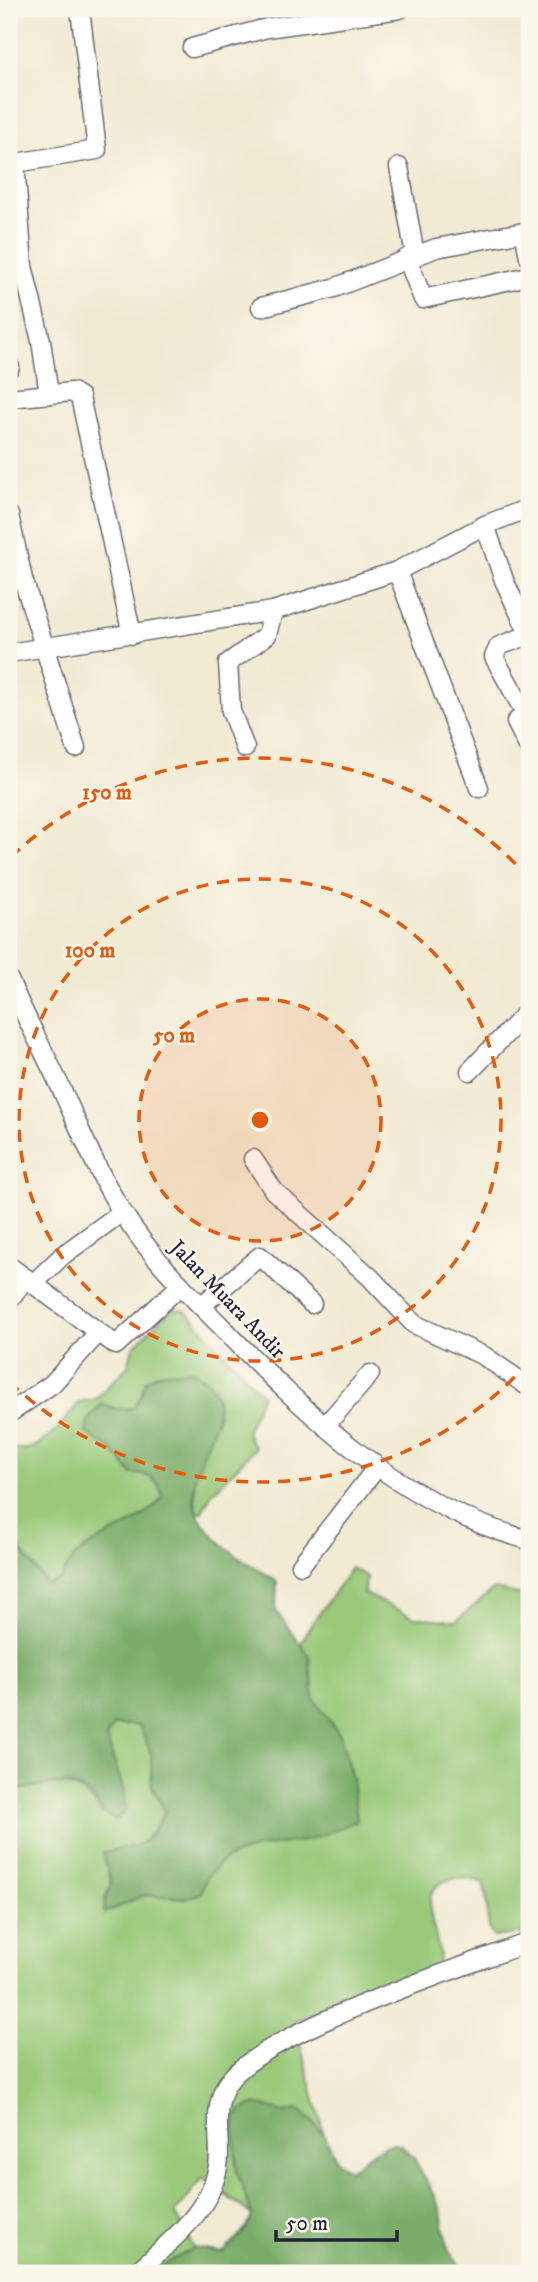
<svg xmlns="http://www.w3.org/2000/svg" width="538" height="2282" font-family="'IM FELL DW Pica',serif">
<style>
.green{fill:#99c979;stroke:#5e765a;stroke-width:2}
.forest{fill:#7aad69;stroke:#4e6852;stroke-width:2}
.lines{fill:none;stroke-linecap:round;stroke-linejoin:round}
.minor-casing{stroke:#6b6871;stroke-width:21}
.minor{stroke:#fff;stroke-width:18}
.ring{fill:none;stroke:#e8590c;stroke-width:3.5;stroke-dasharray:12 9}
.labels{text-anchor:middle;stroke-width:5;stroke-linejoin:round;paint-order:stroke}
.street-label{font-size:21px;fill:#22223b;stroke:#fbf7ec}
.centre{fill:#e8590c;stroke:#fbf7ec;stroke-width:3.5}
.ring-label{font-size:21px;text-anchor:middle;font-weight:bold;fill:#e8590c;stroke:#fbf7ec;stroke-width:5;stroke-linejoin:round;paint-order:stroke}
</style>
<rect width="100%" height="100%" fill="#fbf7ec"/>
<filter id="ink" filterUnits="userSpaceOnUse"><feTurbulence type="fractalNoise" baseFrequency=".0143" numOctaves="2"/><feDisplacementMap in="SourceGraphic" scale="14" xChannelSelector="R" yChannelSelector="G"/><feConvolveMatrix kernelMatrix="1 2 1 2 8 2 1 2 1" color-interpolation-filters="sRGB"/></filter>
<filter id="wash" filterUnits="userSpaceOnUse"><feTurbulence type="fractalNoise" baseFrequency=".00686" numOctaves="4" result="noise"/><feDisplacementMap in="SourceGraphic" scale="28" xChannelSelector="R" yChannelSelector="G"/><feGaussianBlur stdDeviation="1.57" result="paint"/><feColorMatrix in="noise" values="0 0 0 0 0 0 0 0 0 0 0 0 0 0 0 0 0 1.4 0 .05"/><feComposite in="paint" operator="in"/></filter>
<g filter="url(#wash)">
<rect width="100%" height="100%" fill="#f2ebd4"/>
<g class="green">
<path d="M173 1308 186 1311 262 1395 246 1432 255 1448 211 1494 202 1512 196 1511 194 1478 219 1414 146 1380 141 1396 133 1408 117 1409 102 1405 89 1418 87 1433 111 1449 132 1474C150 1474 157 1478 163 1496 137 1535 74 1537 61 1579L47 1584 20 1549 9 1514V1447C38 1459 64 1422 79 1402L96 1399 128 1366 133 1347Z"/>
<path d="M351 1568 367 1577 363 1593 413 1617 456 1621 494 1589 529 1596V1938L525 1933 494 1937C483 1924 491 1902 483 1883 465 1875 431 1875 430 1903 429 1927 444 1946 437 1970L392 1980 294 2021 324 2134 300 2110 284 2112 255 2105 235 2156 237 2172 252 2215 203 2178 175 2213 194 2248 149 2273H9V1792C48 1784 78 1773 102 1814L124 1792 106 1737 114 1725H140L151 1753 152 1786 165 1811C145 1847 143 1845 104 1852L111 1885 105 1898V1913L143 1895 187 1898 201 1893C203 1884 205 1875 211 1868 224 1854 281 1841 300 1841L352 1779 340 1735 314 1699 309 1656 301 1643 309 1628Z"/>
</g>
<g class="forest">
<path d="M189 1370C260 1400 175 1463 197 1512 211 1544 250 1563 277 1582L276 1611 309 1656 314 1699 340 1735 352 1779 357 1821C339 1827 319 1839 300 1841 263 1847 210 1850 201 1893L187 1898 143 1895 104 1913 105 1898 111 1885 103 1852C143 1845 145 1848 165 1812L152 1786 151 1753 139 1725H114L106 1737 124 1792 126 1809 116 1820C103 1814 102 1808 93 1798 70 1774 36 1787 9 1792V1514L20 1549 47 1584 61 1579C75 1536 138 1534 163 1496 158 1478 150 1474 132 1474L111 1449 86 1433 89 1418 102 1404 117 1409 133 1408 141 1396 146 1380 159 1373Z"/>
<path d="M255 2104 284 2112 300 2110 324 2134 337 2161 350 2170 373 2151 393 2143 401 2145 414 2158 440 2207 448 2249 464 2273H149L194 2248 223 2253 247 2228 252 2215 237 2172 234 2123 241 2110Z"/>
</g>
</g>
<g filter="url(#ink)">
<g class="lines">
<g class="minor-casing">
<g id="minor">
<path d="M192 48 267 28 400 9"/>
<path d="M15 163 23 266 41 341 49 394"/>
<path d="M9 164 97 150 80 9"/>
<path d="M399 167 415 255"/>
<path d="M524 232 529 257"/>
<path d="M407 258 423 299 529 276"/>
<path d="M261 307 334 288 436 248 529 231"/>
<path d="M9 368 10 367"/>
<path d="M9 398 72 392 80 397 132 635"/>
<path d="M9 515 23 579 76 748"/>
<path d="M485 525 504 580 529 634"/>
<path d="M397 571 479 788"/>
<path d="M529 635 499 646 494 657 525 713 516 722 529 748"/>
<path d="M9 653 273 611 397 571 485 525 529 508"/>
<path d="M245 748 231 711 228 663 267 635 273 611"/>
<path d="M9 980C27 1021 48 1059 66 1099 84 1138 100 1178 123 1213 149 1255 185 1290 220 1325 307 1415 405 1508 529 1540"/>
<path d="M470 1071 529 1010"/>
<path d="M253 1159 274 1191 370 1277 414 1324 484 1356 529 1387"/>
<path d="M9 1266 116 1345 181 1285"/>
<path d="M33 1284 63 1255 122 1212"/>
<path d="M9 1300 26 1278"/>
<path d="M201 1306 260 1256 312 1304"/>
<path d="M11 1412 52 1384 97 1334"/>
<path d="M325 1426 370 1374"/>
<path d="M301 1565 377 1467"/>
<path d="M135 2273C170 2242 218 2206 219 2155 219 2133 214 2109 225 2087 253 2034 467 1966 529 1942"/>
</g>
</g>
<use href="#minor" class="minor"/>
</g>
</g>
<circle cx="260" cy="1120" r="121" fill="#e8590c" fill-opacity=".12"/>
<g class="ring">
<circle cx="260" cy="1120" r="121"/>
<circle cx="260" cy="1120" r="241"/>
<path d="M529 1362A362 362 0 0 1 11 1383M11 857A362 362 0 0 1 529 878"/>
</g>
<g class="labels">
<g class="street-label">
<text transform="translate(228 1299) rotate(46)" y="7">Jalan Muara Andir</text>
</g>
</g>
<circle cx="260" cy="1120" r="10" class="centre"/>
<g class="ring-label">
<text x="107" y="799">150 m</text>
<text x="90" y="957">100 m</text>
<text x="174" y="1042">50 m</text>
</g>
<rect width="538" height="2282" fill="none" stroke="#fbf7ec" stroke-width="35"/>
<path d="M276 2230v10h121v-10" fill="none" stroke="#22223b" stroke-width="3.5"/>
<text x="286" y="2230" font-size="21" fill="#22223b" stroke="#fbf7ec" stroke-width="5" paint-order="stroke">50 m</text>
</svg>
